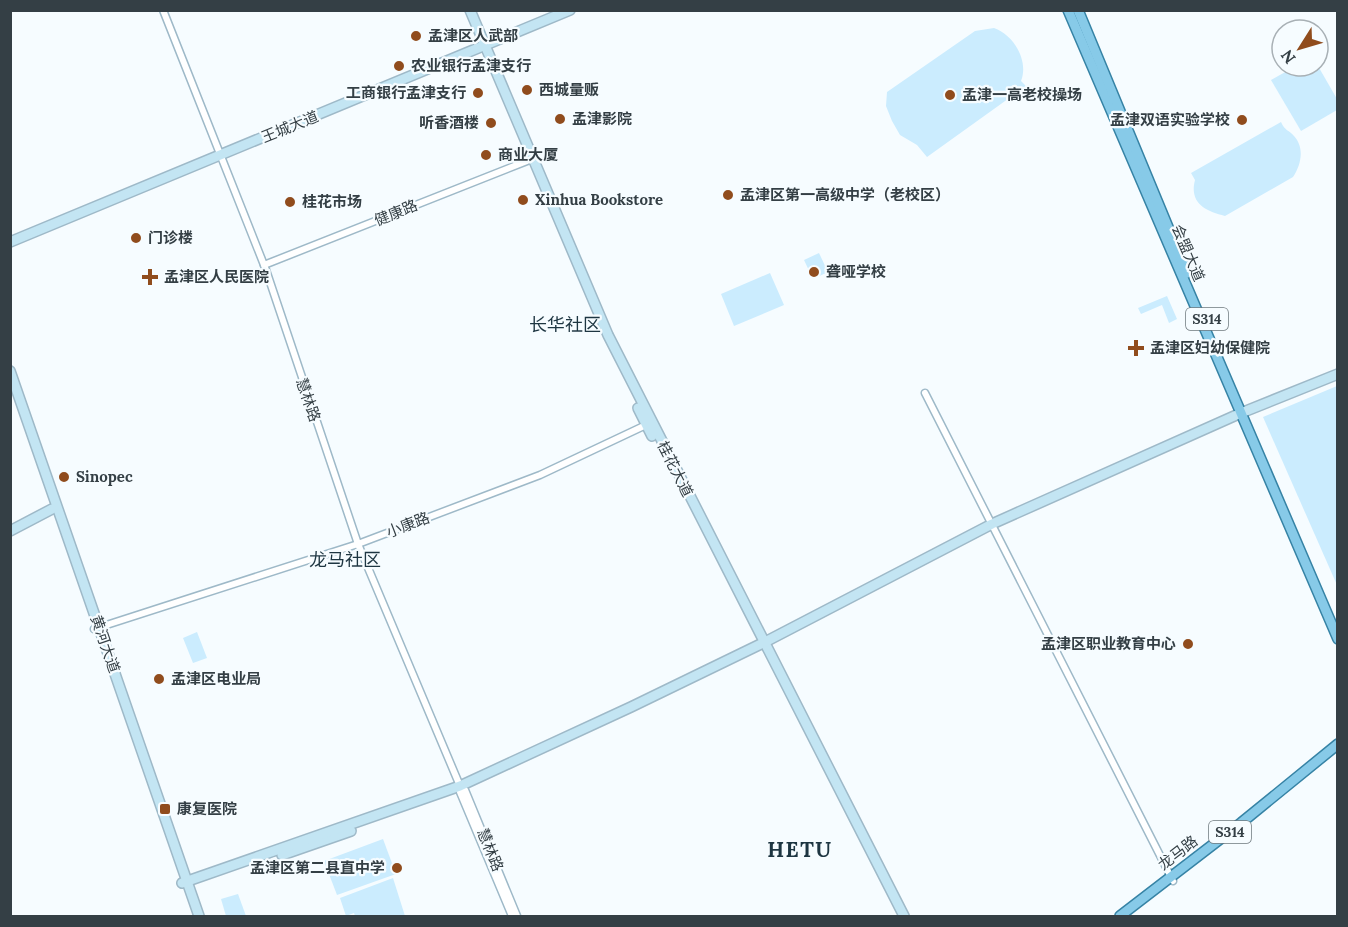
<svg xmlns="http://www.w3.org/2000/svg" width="1348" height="927" font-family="Lora,'Noto Sans SC',serif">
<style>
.green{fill:#cbecfe}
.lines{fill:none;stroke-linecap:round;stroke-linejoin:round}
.street-casing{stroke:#9eb9c8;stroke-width:9}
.secondary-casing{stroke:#9eb9c8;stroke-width:12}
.primary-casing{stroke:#3683a5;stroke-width:12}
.street{stroke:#fff;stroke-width:6}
.secondary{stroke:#c3e5f3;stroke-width:9}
.primary{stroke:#87cae8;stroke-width:9}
.poi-dot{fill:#904c1d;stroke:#f6fcff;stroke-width:2}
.labels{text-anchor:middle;stroke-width:4.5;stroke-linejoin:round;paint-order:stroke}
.shield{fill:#f6fcff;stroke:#6e787d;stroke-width:1.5}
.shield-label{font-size:14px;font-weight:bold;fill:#343f45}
.poi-label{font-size:15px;font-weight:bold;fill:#343f45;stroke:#f6fcff;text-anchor:start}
.street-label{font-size:15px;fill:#343f45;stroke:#f6fcff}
.quarter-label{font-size:18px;fill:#1e3642;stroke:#f6fcff}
.district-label{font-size:21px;font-weight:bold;letter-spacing:1.5px;fill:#1e3642;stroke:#f6fcff}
</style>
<rect width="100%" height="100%" fill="#f6fcff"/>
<g class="green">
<path d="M994 28C1014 35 1029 61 1021 81L1026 86 927 157 917 145 900 135 892 121 886 106 887 92 975 31Z"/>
<path d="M1296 66H1318L1337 99V110L1301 131 1271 80Z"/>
<path d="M1281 122C1285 131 1289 130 1294 136 1305 148 1301 165 1293 177L1225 216C1205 211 1189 203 1195 180L1191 173Z"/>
<path d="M819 253 828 272 813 279 804 260Z"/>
<path d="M770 273 784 305 734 326 721 294Z"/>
<path d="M1167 296 1177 319 1169 323 1162 305 1141 314 1138 308Z"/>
<path d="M1337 386V585L1263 417Z"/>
<path d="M197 632 207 658 193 663 183 638Z"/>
<path d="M383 839 396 874 337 895 324 861Z"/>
<path d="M393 878 405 916H355L354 913 346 916 340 898Z"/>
<path d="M238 894 246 916H226L221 899Z"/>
</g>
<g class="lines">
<g class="street-casing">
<g id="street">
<path d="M163 10 266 270 358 544 460 786V792L512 916"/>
<path d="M264 265 527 161"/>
<path d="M925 393 1173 881"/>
<path d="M94 629 358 544 540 475 646 425"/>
<path d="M460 786 465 790 517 916"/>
</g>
</g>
<g class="secondary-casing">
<g id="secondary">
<path d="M470 10 608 335 904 916"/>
<path d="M10 242 570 10"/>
<path d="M10 371 199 916"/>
<path d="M638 408 652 436"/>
<path d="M10 531 52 509"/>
<path d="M282 855 351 831"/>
<path d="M182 883 460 786 631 707 765 642 992 524 1241 413 1338 374"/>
</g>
</g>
<g class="primary-casing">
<g id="primary">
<path d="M1068 10 1338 639"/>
<path d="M1078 10 1187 273"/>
<path d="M1120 916 1241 823 1338 744"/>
</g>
</g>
<use href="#street" class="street"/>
<use href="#secondary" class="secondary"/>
<use href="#primary" class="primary"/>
</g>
<g class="poi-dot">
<circle cx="416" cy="36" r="6"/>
<circle cx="399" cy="66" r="6"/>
<circle cx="527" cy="90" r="6"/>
<circle cx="478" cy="93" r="6"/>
<circle cx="950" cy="95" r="6"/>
<circle cx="560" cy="119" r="6"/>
<circle cx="1242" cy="120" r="6"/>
<circle cx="491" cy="123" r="6"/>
<circle cx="486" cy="155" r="6"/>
<circle cx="728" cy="195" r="6"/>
<circle cx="523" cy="200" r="6"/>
<circle cx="290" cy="202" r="6"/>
<circle cx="136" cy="238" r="6"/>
<circle cx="814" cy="272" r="6"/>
<path d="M147 268h6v6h6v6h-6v6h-6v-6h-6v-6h6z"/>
<path d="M1133 339h6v6h6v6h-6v6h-6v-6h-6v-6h6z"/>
<circle cx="64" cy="477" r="6"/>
<circle cx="1188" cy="644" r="6"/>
<circle cx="159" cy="679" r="6"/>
<rect x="159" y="803" width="12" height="12" rx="3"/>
<circle cx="397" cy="868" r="6"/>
</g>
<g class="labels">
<g class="shield">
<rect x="1186" y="308" width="42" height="22" rx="4.5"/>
<rect x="1209" y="821" width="42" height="22" rx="4.5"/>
</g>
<g class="shield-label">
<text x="1207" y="324">S314</text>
<text x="1230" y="837">S314</text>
</g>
<g class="poi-label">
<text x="428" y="41">孟津区人武部</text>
<text x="411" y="71">农业银行孟津支行</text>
<text x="539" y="95">西城量贩</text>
<text x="466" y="98" text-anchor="end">工商银行孟津支行</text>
<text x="962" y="100">孟津一高老校操场</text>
<text x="572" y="124">孟津影院</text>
<text x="1230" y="125" text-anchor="end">孟津双语实验学校</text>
<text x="479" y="128" text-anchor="end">听香酒楼</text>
<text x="498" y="160">商业大厦</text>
<text x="740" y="200">孟津区第一高级中学（老校区）</text>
<text x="535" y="205">Xinhua Bookstore</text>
<text x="302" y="207">桂花市场</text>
<text x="148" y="243">门诊楼</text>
<text x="826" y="277">聋哑学校</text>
<text x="164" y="282">孟津区人民医院</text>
<text x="1150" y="353">孟津区妇幼保健院</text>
<text x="76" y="482">Sinopec</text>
<text x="1176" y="649" text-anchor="end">孟津区职业教育中心</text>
<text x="171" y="684">孟津区电业局</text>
<text x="177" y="814">康复医院</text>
<text x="385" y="873" text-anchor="end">孟津区第二县直中学</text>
</g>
<g class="street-label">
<text transform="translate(290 127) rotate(-22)" y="5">王城大道</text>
<text transform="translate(396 213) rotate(-22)" y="5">健康路</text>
<text transform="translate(1188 253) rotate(67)" y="5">会盟大道</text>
<text transform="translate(308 400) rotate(71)" y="5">慧林路</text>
<text transform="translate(675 469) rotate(63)" y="5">桂花大道</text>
<text transform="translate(408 525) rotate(-21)" y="5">小康路</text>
<text transform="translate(105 644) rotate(71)" y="5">黄河大道</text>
<text transform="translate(490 850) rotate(68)" y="5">慧林路</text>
<text transform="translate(1178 853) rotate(-38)" y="5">龙马路</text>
</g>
<g class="quarter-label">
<text x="565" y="331">长华社区</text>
<text x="345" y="566">龙马社区</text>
</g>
<g class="district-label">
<text x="800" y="857">HETU</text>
</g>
</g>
<rect width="1348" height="927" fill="none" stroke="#343f45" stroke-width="24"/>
<g transform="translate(1300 48) rotate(233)"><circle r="28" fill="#f6fcff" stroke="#a8b0b5" stroke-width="1.5"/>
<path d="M0-4.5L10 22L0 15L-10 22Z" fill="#904c1d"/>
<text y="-9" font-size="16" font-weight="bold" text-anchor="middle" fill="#343f45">N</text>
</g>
</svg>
